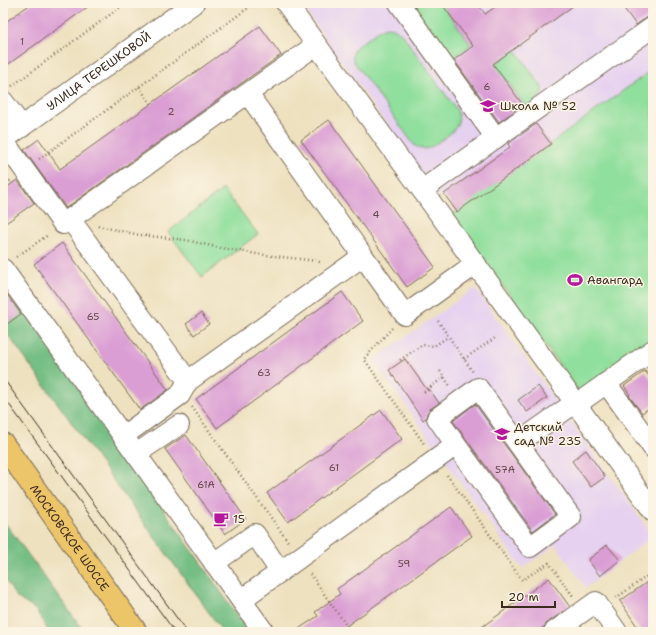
<svg xmlns="http://www.w3.org/2000/svg" width="656" height="635" font-family="'Shantell Sans',sans-serif">
<style>
.built{fill:#e6d2f0}
.green{fill:#90df9d;stroke:#66845e}
.forest{fill:#74be84;stroke:#587451}
.building{fill:#da9ed4}
.lines{fill:none;stroke-linecap:round;stroke-linejoin:round}
.minor-casing{stroke:#7a6a57;stroke-width:22}
.major-casing{stroke:#7a6a57;stroke-width:24}
.path{stroke:#7a6a57;stroke-width:2.5;stroke-dasharray:1 3;stroke-linecap:butt}
.minor{stroke:#fff;stroke-width:20}
.major{stroke:#edc569;stroke-width:22}
.tram{stroke:#3b2a1e;stroke-width:1}
.labels{text-anchor:middle;stroke-width:3;stroke-linejoin:round;paint-order:stroke}
.number-label{font-size:10px;fill:#63474c}
.street-label{font-size:12px;fill:#3b2a1e;stroke:#fcf5e5}
.poi-label{font-size:12px;fill:#3b2a1e;stroke:#fcf5e5;text-anchor:start}
</style>
<rect width="100%" height="100%" fill="#fcf5e5"/>
<filter id="ink" filterUnits="userSpaceOnUse"><feTurbulence type="fractalNoise" baseFrequency=".025" numOctaves="2"/><feDisplacementMap in="SourceGraphic" scale="8" xChannelSelector="R" yChannelSelector="G"/><feConvolveMatrix kernelMatrix="1 2 1 2 8 2 1 2 1" color-interpolation-filters="sRGB"/></filter>
<filter id="wash" filterUnits="userSpaceOnUse"><feTurbulence type="fractalNoise" baseFrequency=".012" numOctaves="4" result="noise"/><feDisplacementMap in="SourceGraphic" scale="16" xChannelSelector="R" yChannelSelector="G"/><feGaussianBlur stdDeviation="0.9" result="paint"/><feColorMatrix in="noise" values="0 0 0 0 0 0 0 0 0 0 0 0 0 0 0 0 0 1.4 0 .05"/><feComposite in="paint" operator="in"/></filter>
<g filter="url(#wash)">
<rect width="100%" height="100%" fill="#eee1c0"/>
<g class="built">
<path d="M300 3H653V69L551 144 457 212 444 195 439 198Z"/>
<path d="M475 288 653 536 586 588 556 545 522 568 373 360Z"/>
</g>
<g class="green">
<path d="M405 3H441L471 45 448 62Z"/>
<path d="M386 27 394 28 402 34 457 110C465 129 443 138 431 147 425 150 419 149 414 145L354 62C352 56 352 51 356 47L379 30Z"/>
<path d="M516 50 543 89V92L528 110 495 64Z"/>
<path d="M653 69V344L581 395 452 215Z"/>
<path d="M223 189 258 234 202 277 168 232Z"/>
</g>
<g class="forest">
<path d="M10 306C19 306 21 308 27 314L249 632H223L3 328V309Z"/>
<path d="M3 520 81 627 84 632H49L36 610 16 597 3 576Z"/>
</g>
<g id="blocks">
<g class="building">
<path d="M32 3H93L3 68V24Z"/>
<path d="M441 3H477L485 14 501 3H577L493 64 523 105 499 122 454 60 473 46Z"/>
<path d="M620 3H653V15L646 18 636 25Z"/>
<path d="M260 26 281 55 66 208 24 150 39 139 60 169Z"/>
<path d="M329 120 435 267 407 287 301 140Z"/>
<path d="M536 124 551 144 457 212 444 194 510 147 508 144Z"/>
<path d="M17 180 34 203 3 225V190Z"/>
<path d="M62 243 168 390 140 410 34 264Z"/>
<path d="M3 289 21 314 3 327Z"/>
<path d="M342 292 363 321 217 428 196 399Z"/>
<path d="M201 313 209 324 194 335 186 324Z"/>
<path d="M405 359 428 391 430 390 439 403 430 409 427 413 426 418 423 420 411 403H412L389 370Z"/>
<path d="M645 371 653 381V405L642 413 629 396 630 395 624 386Z"/>
<path d="M538 386 547 398 527 412 518 400Z"/>
<path d="M475 404 555 514 533 531 453 421Z"/>
<path d="M381 410 402 439 288 522 267 493Z"/>
<path d="M186 435 246 519 225 534 165 449Z"/>
<path d="M586 450 605 477 591 487 572 461Z"/>
<path d="M451 507 472 536 338 632H294L318 616 315 612 340 594 337 589Z"/>
<path d="M607 545 620 560 600 576 588 560Z"/>
<path d="M549 578 570 607 547 623 545 626 536 632H475Z"/>
<path d="M653 578V632H641L620 601Z"/>
</g>
</g>
</g>
<g filter="url(#ink)">
<use href="#blocks" fill-opacity="0" stroke="#7a6a57" stroke-width="1"/>
<g class="lines">
<g class="minor-casing">
<g id="minor">
<path d="M286 3 422 190 653 511"/>
<path d="M399 3 496 138"/>
<path d="M3 101 22 127"/>
<path d="M3 140 63 224 316 45"/>
<path id="s1" d="M3 140 194 3"/>
<path d="M422 190 653 27"/>
<path d="M70 219 188 381 363 256 248 94"/>
<path d="M363 256 405 315 476 264"/>
<path d="M3 269 264 632"/>
<path d="M606 383 653 448"/>
<path d="M577 404 653 350"/>
<path d="M123 436 180 395 188 381"/>
<path d="M518 443 576 402"/>
<path d="M136 454 179 425"/>
<path d="M214 563 255 534 275 564"/>
<path d="M241 600 456 445 437 418 478 388 571 517 530 547 456 445"/>
<path d="M554 632 596 602 617 632"/>
</g>
</g>
<g class="major-casing">
<g id="major">
<path id="s2" d="M3 444 136 632"/>
</g>
</g>
<g class="path">
<path d="M12 86 126 3"/>
<path d="M139 87 151 104"/>
<path d="M39 159 255 3"/>
<path d="M3 186 11 180"/>
<path d="M98 226 140 235 186 240 216 247 257 254 317 261 322 263"/>
<path d="M16 257 48 235"/>
<path d="M438 321 473 372"/>
<path d="M392 328 364 359 425 445"/>
<path d="M464 359 495 338"/>
<path d="M400 360 422 345 434 346 448 337"/>
<path d="M440 371 450 386"/>
<path d="M424 392 444 377"/>
<path d="M192 407 289 543"/>
<path d="M447 475 522 580 549 563 573 596"/>
<path d="M310 574 351 632"/>
<path d="M616 598 653 572"/>
</g>
<use href="#minor" class="minor"/>
<use href="#major" class="major"/>
<g class="tram">
<path d="M3 378 187 632"/>
<path d="M3 396 175 632"/>
</g>
</g>
</g>
<defs>
<g id="school-bare" transform="scale(1.2)"><path d="M0-5L7-2L0 1L-7-2ZM-4 1L0 2.5L4 1V4Q0 6-4 4Z" fill="#b5179e" stroke="#fcf5e5" stroke-width="2.5" paint-order="stroke"/></g>
<g id="stadium-bare" transform="scale(1.2)"><path d="M0-5a6.5 5 0 1 0 0 10a6.5 5 0 1 0 0-10ZM-3.5-1.8h7v3.6h-7Z" fill="#b5179e" stroke="#fcf5e5" stroke-width="2.5" paint-order="stroke"/></g>
<g id="cafe-bare" transform="scale(1.2)"><path d="M-5.5-4.5H6V0H3Q3 3.5 0 3.5H-2.5Q-5.5 3.5-5.5 0ZM3-3.2v2h1.7v-2ZM-6 4.5H4V6H-6Z" fill="#b5179e" stroke="#fcf5e5" stroke-width="2.5" paint-order="stroke"/></g>
</defs>
<g fill-rule="evenodd">
<use href="#school-bare" x="488" y="106"/>
<use href="#stadium-bare" x="575" y="280"/>
<use href="#school-bare" x="502" y="434"/>
<use href="#cafe-bare" x="221" y="519"/>
</g>
<g class="labels">
<g class="number-label">
<text x="22" y="45">1</text>
<text x="487" y="90">6</text>
<text x="171" y="115">2</text>
<text x="376" y="218">4</text>
<text x="93" y="320">65</text>
<text x="264" y="376">63</text>
<text x="334" y="471">61</text>
<text x="505" y="473">57А</text>
<text x="206" y="488">61А</text>
<text x="404" y="567">59</text>
</g>
<g class="street-label">
<text dy="4" stroke="none"><textPath href="#s1" startOffset="118">УЛИЦА ТЕРЕШКОВОЙ</textPath></text>
<text dy="4" stroke="none"><textPath href="#s2" startOffset="115">МОСКОВСКОЕ ШОССЕ</textPath></text>
</g>
<g class="poi-label">
<text x="500" y="110">Школа № 52</text>
<text x="587" y="284">Авангард</text>
<text x="514" y="431">Детский<tspan x="514" dy="14">сад № 235</tspan></text>
<text x="233" y="523">15</text>
</g>
</g>
<rect width="656" height="635" fill="none" stroke="#fcf5e5" stroke-width="16"/>
<path d="M502 601v6h53v-6" fill="none" stroke="#3b2a1e" stroke-width="2"/>
<text x="508" y="601" font-size="12" fill="#3b2a1e" stroke="#fcf5e5" stroke-width="3" paint-order="stroke">20 m</text>
</svg>
